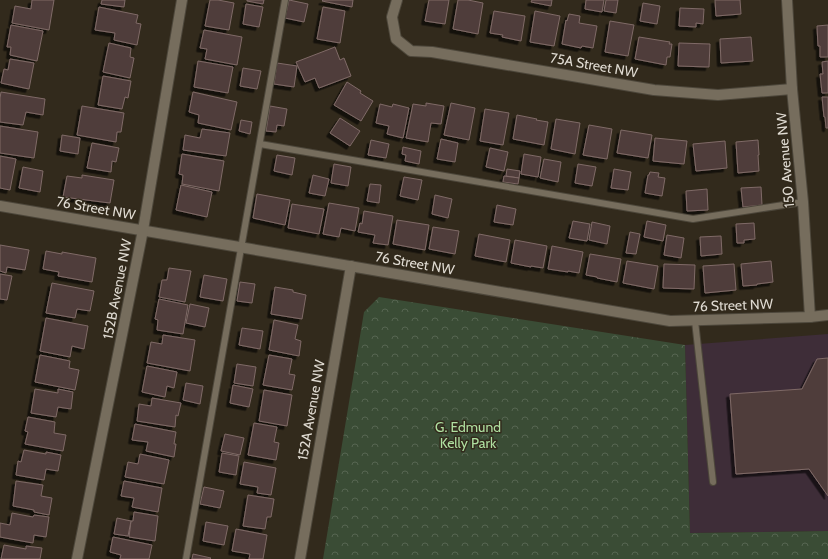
<svg xmlns="http://www.w3.org/2000/svg" width="828" height="559" font-family="Cabin,sans-serif">
<style>
.education{fill:#3e2d38}
.forest{fill:url(#forest-crowns)}
.building{fill:#503d3a;stroke:#7f6a67;filter:url(#shadow)}
.lines{fill:none;stroke-linecap:round;stroke-linejoin:round}
.service-casing{stroke:#4d473b;stroke-width:8}
.minor-casing{stroke:#4d473b;stroke-width:12}
.service{stroke:#766d5d;stroke-width:6}
.minor{stroke:#766d5d;stroke-width:10}
.labels{text-anchor:middle;stroke-width:3;stroke-linejoin:round;paint-order:stroke}
.street-label{font-size:14px;fill:#dfdad1;stroke:#322a1c}
.park-label{font-size:14px;fill:#afdfa0;stroke:#322a1c}
</style>
<defs>
<pattern id="forest-crowns" width="20" height="18" patternUnits="userSpaceOnUse"><rect width="20" height="18" fill="#3a4c35"/><path d="M2 6a3 3 0 1 1 6 0M12 15a3 3 0 1 1 6 0" fill="none" stroke="#566551"/></pattern>
<filter id="shadow"><feDropShadow dx="-3.5" dy="3.5" stdDeviation="0" flood-color="#0009"/></filter>
</defs>
<rect width="100%" height="100%" fill="#322a1c"/>
<path class="education" d="M828 334V531L690 533 685 345Z"/>
<path class="forest" d="M379 297 685 345 690 533 828 531V559H323L364 312Z"/>
<g class="building">
<path d="M32 0H54L49 30 12 23 15 6 31 9Z"/>
<path d="M102 0H125L124 7 101 4Z"/>
<path d="M210 0H218L234 3 229 30 205 26Z"/>
<path d="M247 0H264L263 4 247 1Z"/>
<path d="M289 0 308 4 304 22 285 18Z"/>
<path d="M323 0H353L352 7 322 1Z"/>
<path d="M429 0H449L445 24 425 21Z"/>
<path d="M458 0H468L483 3 478 34 453 29Z"/>
<path d="M532 0H552L551 6 531 2Z"/>
<path d="M586 0H604L602 12 585 9Z"/>
<path d="M606 0H618L616 13 604 11Z"/>
<path d="M715 0H740L741 14 716 16Z"/>
<path d="M643 3 660 6 657 24 640 21Z"/>
<path d="M246 4 263 7 259 27 243 24Z"/>
<path d="M99 7 138 15 136 23 141 24 137 45 114 40 115 33 95 30Z"/>
<path d="M323 7 345 11 340 43 317 39Z"/>
<path d="M680 8 704 9 703 24 696 23V27L679 26Z"/>
<path d="M494 11 525 16 521 41 502 37 503 35 490 33Z"/>
<path d="M535 11 560 16 554 46 530 42Z"/>
<path d="M569 14 580 16 579 23 597 26 593 48 582 46 581 48 562 44 566 20 567 21Z"/>
<path d="M610 21 634 25 628 56 605 52Z"/>
<path d="M11 25 43 31 37 61 10 55 11 47H7Z"/>
<path d="M828 25V57H820V46H818L817 26Z"/>
<path d="M204 30 242 37 237 65 205 59 207 49 200 48Z"/>
<path d="M639 37 670 42 669 44H672L670 57H667L666 65 635 59Z"/>
<path d="M751 37 753 61 721 63 720 39Z"/>
<path d="M109 43 131 48 130 57 134 58 130 78 103 72Z"/>
<path d="M679 43 710 44 709 67 678 66Z"/>
<path d="M335 47 340 60 344 58 351 76 319 88 315 78 305 82 296 62Z"/>
<path d="M10 59 34 63 29 89 1 83 4 69 8 70Z"/>
<path d="M198 61 233 67 228 93 194 87Z"/>
<path d="M828 61V93H822L820 74H823L822 62Z"/>
<path d="M277 63 297 66 294 87 274 84Z"/>
<path d="M243 68 261 71 257 89 240 86Z"/>
<path d="M103 76 131 81 128 98 125 97 122 109 98 105Z"/>
<path d="M347 82 361 91 360 93 373 101 361 121 334 105Z"/>
<path d="M1 92 45 99 43 115 26 112 23 125 0 122V98Z"/>
<path d="M193 92 237 102 231 130 198 123 199 115 189 112Z"/>
<path d="M822 97H828V128H826L825 117H824Z"/>
<path d="M426 103 444 106 441 124 431 123 428 142 406 138 413 104 426 106Z"/>
<path d="M451 103 475 108 469 140 444 135Z"/>
<path d="M380 104 392 107 393 104 409 108 403 138 387 134 389 126 376 123Z"/>
<path d="M82 106 124 113 121 132H117L116 142 77 135Z"/>
<path d="M270 106 287 109 284 126 277 125 276 132 266 131Z"/>
<path d="M485 109 509 113 503 145 480 141Z"/>
<path d="M517 115 537 119 536 120 548 122 544 145 513 139Z"/>
<path d="M340 118 360 131 350 146 330 133Z"/>
<path d="M556 119 580 123 575 154 551 149Z"/>
<path d="M241 120 252 122 250 134 239 131Z"/>
<path d="M589 125 612 129 607 159 583 155Z"/>
<path d="M0 126 38 132 34 158 0 153Z"/>
<path d="M202 129 230 133 226 156 183 150 185 135 200 138Z"/>
<path d="M621 130 652 135 648 158 617 153Z"/>
<path d="M62 135 80 138 78 154 60 151Z"/>
<path d="M655 138 687 141 684 164 653 161Z"/>
<path d="M441 139 458 143 455 162 437 159Z"/>
<path d="M371 140 389 144 386 158 368 155Z"/>
<path d="M758 140 759 155H758L759 171 738 173 736 142Z"/>
<path d="M725 141 727 168 696 171 693 144Z"/>
<path d="M92 143 119 148 116 162 112 161 111 172 87 168Z"/>
<path d="M403 147 421 151 419 164 405 161 406 155 402 154Z"/>
<path d="M490 148 508 152 504 171 486 167Z"/>
<path d="M182 154 224 161 219 191 182 184 183 175 179 174Z"/>
<path d="M524 154 541 157 538 177 521 174Z"/>
<path d="M277 155 295 158 292 175 274 171Z"/>
<path d="M0 156 16 159 10 190 0 188Z"/>
<path d="M544 159 561 162 558 182 540 178Z"/>
<path d="M334 164 351 167 348 186 331 183Z"/>
<path d="M578 164 596 167 592 186 575 183Z"/>
<path d="M23 167 43 171 40 192 19 188Z"/>
<path d="M507 169 520 171 519 178 506 176Z"/>
<path d="M614 169 631 172 628 190 611 188Z"/>
<path d="M650 172 659 173 658 177 665 178 662 196 645 193 648 175H649Z"/>
<path d="M82 175 114 180 110 203 63 197 67 176 82 178Z"/>
<path d="M313 175 329 179 325 196 309 193Z"/>
<path d="M504 176 519 178 518 184 503 182Z"/>
<path d="M404 177 422 180 418 200 400 196Z"/>
<path d="M370 184 381 185 379 203 367 201Z"/>
<path d="M181 185 212 192 207 217 176 210Z"/>
<path d="M761 187 762 205 743 207 741 188Z"/>
<path d="M707 189 708 210 687 211 686 191Z"/>
<path d="M257 194 290 200 285 225 253 218Z"/>
<path d="M435 195 452 199 448 218 432 214Z"/>
<path d="M329 203 359 208 355 231 341 228 339 237 323 234Z"/>
<path d="M292 204 324 209 319 234 288 228Z"/>
<path d="M497 205 516 209 513 225 494 222Z"/>
<path d="M364 211 393 216 388 245 373 243 375 235 358 232 360 223 362 224Z"/>
<path d="M397 220 429 225 425 250 393 244Z"/>
<path d="M573 221 590 224 587 241 569 238Z"/>
<path d="M647 221 666 225 663 241 644 237Z"/>
<path d="M592 222 610 226 607 244 589 240Z"/>
<path d="M754 223 755 239 744 240V243H737L736 224Z"/>
<path d="M433 227 459 231 455 254 429 249Z"/>
<path d="M630 232 640 234 636 254 626 253Z"/>
<path d="M479 234 510 240 506 262 475 256Z"/>
<path d="M667 235 684 238 681 258 664 255Z"/>
<path d="M721 236 722 254 701 256 700 237Z"/>
<path d="M515 240 547 246 543 268 531 266V267L511 263Z"/>
<path d="M0 245 29 250 25 270 7 267 6 273 0 271Z"/>
<path d="M552 246 583 252 579 273 568 271V272L548 269Z"/>
<path d="M46 251 62 254V252L96 258 92 282 58 276 59 272 43 269Z"/>
<path d="M590 254 621 259 617 282 597 278V277L586 275Z"/>
<path d="M627 261 658 266 654 289 623 283Z"/>
<path d="M771 261 773 282 757 284V285L743 286 741 264Z"/>
<path d="M664 264 695 265 694 289 663 288Z"/>
<path d="M734 264 736 290 705 293 703 266Z"/>
<path d="M169 268 191 271 185 302 159 297 162 280H167Z"/>
<path d="M0 274 12 276 7 300 0 299Z"/>
<path d="M204 275 227 279 223 301 200 297Z"/>
<path d="M240 282 255 284 252 303 237 301Z"/>
<path d="M52 283 94 291 90 311 77 309 75 318 46 313Z"/>
<path d="M275 287 293 290V292L306 295 302 319 271 314Z"/>
<path d="M159 299 188 305 183 334 157 330 158 320 155 319Z"/>
<path d="M190 304 209 308 205 327 186 323Z"/>
<path d="M46 318 88 326 84 349 72 346 70 357 40 351Z"/>
<path d="M274 320 298 325 295 339 301 341 299 356 269 350Z"/>
<path d="M242 328 263 331 260 349 239 345Z"/>
<path d="M163 335 195 340 190 371 147 363 151 342 162 344Z"/>
<path d="M40 355 70 361 69 368 79 370 75 390 35 382Z"/>
<path d="M269 355 292 359 289 374 295 375 292 390 263 385Z"/>
<path d="M828 358V496L809 469 736 474 730 394 802 389 817 359Z"/>
<path d="M237 364 256 367 253 386 234 383Z"/>
<path d="M147 366 177 372 174 388 167 386 165 397 142 392Z"/>
<path d="M186 383 203 386 200 404 183 400Z"/>
<path d="M233 385 253 389 249 407 230 403Z"/>
<path d="M35 389 58 393V389L73 392 71 409 58 407 56 417 31 413Z"/>
<path d="M264 390 292 395 287 426 259 421Z"/>
<path d="M152 398 181 403 178 416 176 415 175 427 137 421 139 404 151 406Z"/>
<path d="M28 417 55 422 54 433 66 435 63 451 25 444 28 432 25 431Z"/>
<path d="M254 423 277 427 274 442 279 443 276 460 248 455Z"/>
<path d="M135 424 176 432 174 444H176L174 457 146 451 148 442 132 440Z"/>
<path d="M225 434 244 438 240 455 221 451Z"/>
<path d="M24 450 46 454V452L61 455 58 471 46 469 44 480 16 475 18 461 21 462Z"/>
<path d="M222 453 239 456 236 475 219 472Z"/>
<path d="M140 454 169 460 164 484 125 477 128 462 138 464Z"/>
<path d="M244 462 276 468 271 495 257 493 258 487 240 484Z"/>
<path d="M16 481 43 485 41 496 52 498 49 515 34 512V510L13 506Z"/>
<path d="M124 481 162 488 158 512 132 507 134 498 121 496Z"/>
<path d="M204 487 224 491 220 508 200 504Z"/>
<path d="M248 495 274 499 271 517H267L265 529 243 526Z"/>
<path d="M134 512 158 516 155 541 129 537 131 521H133Z"/>
<path d="M12 513 33 517 34 515 49 517 46 537 34 535 33 543 0 537V523L10 525Z"/>
<path d="M117 518 131 521 128 536 114 534Z"/>
<path d="M206 522 228 526 224 545 203 541Z"/>
<path d="M236 529 267 535 263 559H249L250 554 232 551Z"/>
<path d="M113 537 152 545 149 559H120L121 555 110 552Z"/>
<path d="M4 545 26 549V546L42 548 40 559H1Z"/>
<path d="M193 554 211 558 210 559H192Z"/>
</g>
<g class="lines">
<g class="service-casing">
<g id="service">
<path d="M260 144 693 219 803 202"/>
<path d="M695 321 713 482"/>
<path d="M186 559 285 0"/>
</g>
</g>
<g class="minor-casing">
<g id="minor">
<path d="M397 0 392 17 396 39 411 51 432 52 654 90 718 95 792 89"/>
<path d="M787 0 792 89 803 202 810 317"/>
<path d="M0 206 670 321 810 317 828 315"/>
<path d="M77 559 143 230 182 0"/>
<path d="M300 559 351 266"/>
</g>
</g>
<use href="#service" class="service"/>
<use href="#minor" class="minor"/>
</g>
<g class="labels">
<g class="street-label">
<text transform="translate(594 65) rotate(10)" y="5">75A Street NW</text>
<text transform="translate(785 160) rotate(-95)" y="5">150 Avenue NW</text>
<text transform="translate(96 208) rotate(10)" y="5">76 Street NW</text>
<text transform="translate(415 263) rotate(10)" y="5">76 Street NW</text>
<text transform="translate(117 289) rotate(-79)" y="5">152B Avenue NW</text>
<text transform="translate(733 305) rotate(-2)" y="5">76 Street NW</text>
<text transform="translate(311 410) rotate(-80)" y="5">152A Avenue NW</text>
</g>
<g class="park-label">
<text x="468" y="432">G. Edmund<tspan x="468" dy="16">Kelly Park</tspan></text>
</g>
</g>
</svg>
